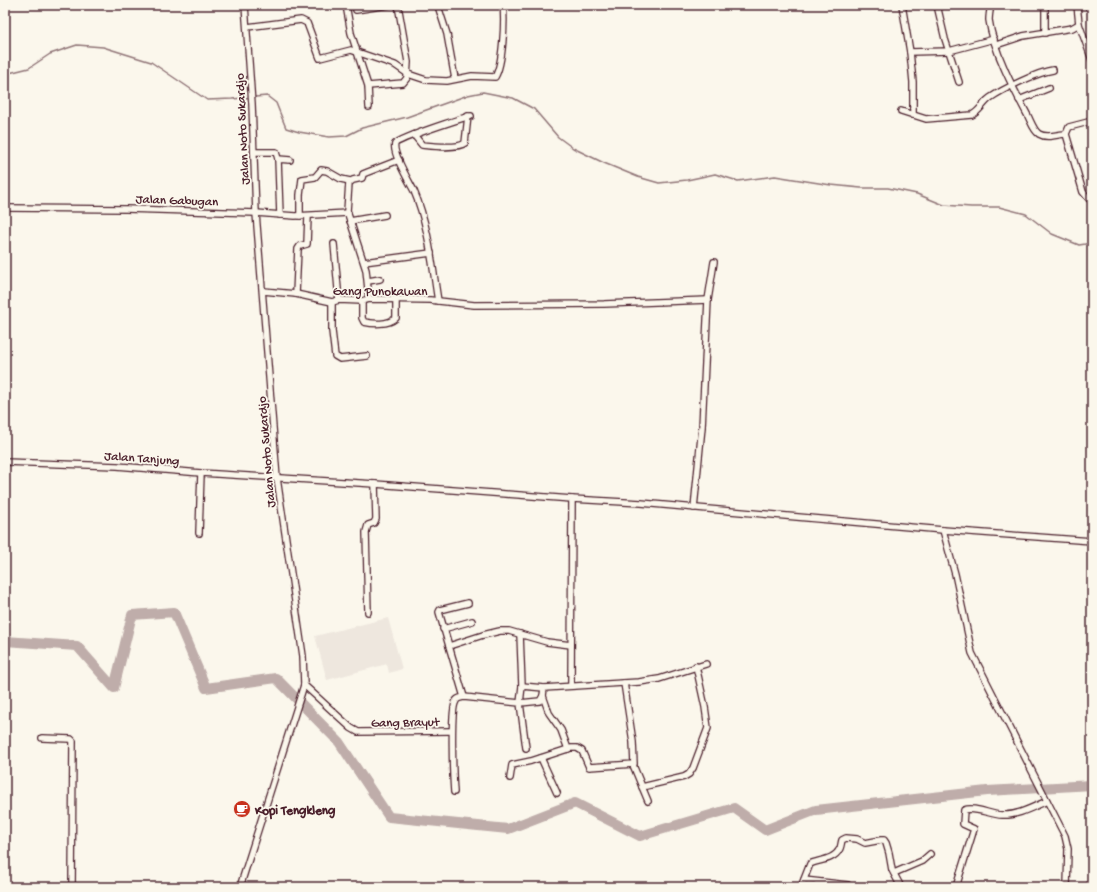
<svg xmlns="http://www.w3.org/2000/svg" width="1097" height="892" font-family="'Gochi Hand',sans-serif">
<style>
.built{fill:#eee7de}
.lines{fill:none;stroke-linecap:round;stroke-linejoin:round}
.stream{stroke:#907477;stroke-width:1.5}
.river{stroke:#bfadaa;stroke-width:10}
.street-casing{stroke:#4a1f2b;stroke-width:8}
.street{stroke:#fbf7ec;stroke-width:5.5}
.labels{text-anchor:middle;stroke-width:3.5;stroke-linejoin:round;paint-order:stroke}
.street-label{font-size:13px;fill:#4a1f2b;stroke:#fbf7ec}
.poi-label{font-size:13px;font-weight:bold;fill:#4a1f2b;stroke:#fbf7ec;text-anchor:start}
</style>
<rect width="100%" height="100%" fill="#fbf7ec"/>
<filter id="ink" filterUnits="userSpaceOnUse"><feTurbulence type="fractalNoise" baseFrequency=".025" numOctaves="2"/><feDisplacementMap in="SourceGraphic" scale="8" xChannelSelector="R" yChannelSelector="G"/><feConvolveMatrix kernelMatrix="1 2 1 2 8 2 1 2 1" color-interpolation-filters="sRGB"/></filter>
<g filter="url(#ink)">
<path class="built" d="M388 618 402 669 389 673 387 664 327 680 315 636Z"/>
<g class="lines">
<path class="stream" d="M5 74 29 68 50 54 77 45 103 47 151 62 207 100 232 99 267 96 276 103 286 128 299 132 329 137 346 136 362 128 407 117 468 95 483 92 513 98 534 109 558 137 573 148 604 163 638 177 659 183 687 180 715 174 738 181 775 176 831 185 861 188H888L917 194 944 205 971 207H999L1026 214 1052 234 1079 245 1092 243"/>
<path class="river" d="M5 641 77 646 114 688 132 615 174 612 206 688 276 678 339 742 389 817 508 829 575 803 640 836 734 808 765 830 816 810 987 791 1092 785"/>
<g class="street-casing">
<g id="street">
<path d="M346 5 351 33 368 86 369 107"/>
<path d="M439 5V9L447 34 455 79"/>
<path d="M451 5H453"/>
<path d="M902 5 910 52 949 51 994 39"/>
<path d="M937 5 945 39 959 82"/>
<path d="M991 5C990 10 989 15 989 20 993 50 1014 90 1028 116 1031 122 1034 131 1039 134 1047 139 1058 134 1066 134"/>
<path d="M1045 5V33"/>
<path d="M1077 5 1079 24 1092 60"/>
<path d="M1089 5V7"/>
<path d="M356 10 388 5"/>
<path d="M247 27 301 20 307 23 320 58 351 50 395 65 408 74 426 80 447 81 472 76 495 77C503 64 505 21 503 5"/>
<path d="M996 45 1023 36 1072 28 1079 24"/>
<path d="M910 52 913 82V115"/>
<path d="M368 86 403 83 407 78 408 62 398 5"/>
<path d="M1019 100 1049 88"/>
<path d="M901 111 926 119 972 115C980 111 983 103 990 98 1003 89 1038 72 1053 70"/>
<path d="M1092 121 1069 127 1066 134 1083 192 1089 199H1092"/>
<path d="M414 135 422 145C432 146 458 149 465 143L468 116"/>
<path d="M254 152H276L278 159"/>
<path d="M5 208 126 209 256 213 295 216 348 213"/>
<path d="M280 215 278 159 290 160"/>
<path d="M300 216V195L302 179 315 177 321 170 327 171 341 179 350 181"/>
<path d="M350 221 385 215"/>
<path d="M334 244 339 300"/>
<path d="M364 262 431 253"/>
<path d="M368 281 380 279"/>
<path d="M263 291 296 294 332 302 339 300 362 301 369 299 430 300 474 305 604 304 708 300"/>
<path d="M296 294 298 249 300 246 307 244 308 216"/>
<path d="M369 299 366 270 347 211 349 183 353 180 362 178 363 174 368 172 399 160"/>
<path d="M362 301V318L364 322C373 324 388 325 396 318V299"/>
<path d="M438 301C432 264 429 226 414 191 409 181 392 153 395 144 397 139 462 118 471 116"/>
<path d="M332 302V331L335 356 340 359 367 356"/>
<path d="M5 462 117 466 201 473 375 484 572 499 641 503 943 530 1092 541"/>
<path d="M694 508 702 427 708 300 714 262"/>
<path d="M943 530 955 574 972 653 1065 836 1068 849 1067 887"/>
<path d="M199 533 201 473"/>
<path d="M368 612 366 532 368 525 374 523 376 519 375 484"/>
<path d="M443 629 472 621"/>
<path d="M520 634 522 686 520 703 540 701 543 696 544 688 639 682 659 679 706 664"/>
<path d="M449 646 483 635 500 631H509L547 642 571 645"/>
<path d="M304 685 351 728 358 732 452 731"/>
<path d="M522 686 544 688"/>
<path d="M571 686 572 499"/>
<path d="M543 696 549 713 561 730 568 749"/>
<path d="M464 697 439 612 440 610 468 603"/>
<path d="M42 738 71 739 73 741 72 887"/>
<path d="M541 758 557 793"/>
<path d="M633 765 648 801"/>
<path d="M510 778 512 765 531 761 571 748H577L582 751 589 767 634 764 633 742 624 683"/>
<path d="M642 787 684 777 689 774 693 768 708 728 705 707 696 666"/>
<path d="M454 792C453 778 450 709 456 701 457 698 461 698 464 697L520 703 526 748"/>
<path d="M894 873 922 861 930 854"/>
<path d="M804 880 848 885 850 887"/>
<path d="M240 887 304 685 303 656 277 478 256 213 252 104 245 5"/>
<path d="M801 887 810 864C818 860 834 860 839 850 841 848 841 843 842 840L846 838 857 839 865 843 881 840H884L886 843 889 853 892 870 901 887"/>
<path d="M956 887 974 829 963 824 964 810C975 806 990 815 1002 815 1017 816 1033 807 1047 801"/>
</g>
</g>
<use href="#street" class="street"/>
</g>
</g>
<defs>
<g id="cafe-disc" transform="scale(0.9)"><circle r="9.5" fill="#c8321e" stroke="#fbf7ec"/><path d="M-5.5-4.5H6V0H3Q3 3.5 0 3.5H-2.5Q-5.5 3.5-5.5 0ZM3-3.2v2h1.7v-2ZM-6 4.5H4V6H-6Z" fill="#fff"/></g>
</defs>
<g fill-rule="evenodd">
<use href="#cafe-disc" x="242" y="809"/>
</g>
<g class="labels">
<g class="street-label">
<text transform="translate(241 129) rotate(-93)" y="5">Jalan Noto Sukardjo</text>
<text transform="translate(177 199) rotate(2)" y="5">Jalan Gabugan</text>
<text x="380" y="295">Gang Punokawan</text>
<text transform="translate(265 452) rotate(-95)" y="5">Jalan Noto Sukardjo</text>
<text transform="translate(142 457) rotate(4)" y="5">Jalan Tanjung</text>
<text transform="translate(405 721) rotate(-1)" y="5">Gang Brayut</text>
</g>
<g class="poi-label">
<text x="255" y="814">Kopi Tengkleng</text>
</g>
</g>
<rect width="1097" height="892" fill="none" stroke="#fbf7ec" stroke-width="20"/>
<rect x="10" y="10" width="1077" height="872" fill="none" stroke="#4a1f2b" stroke-width="1.5" filter="url(#ink)"/>
</svg>
